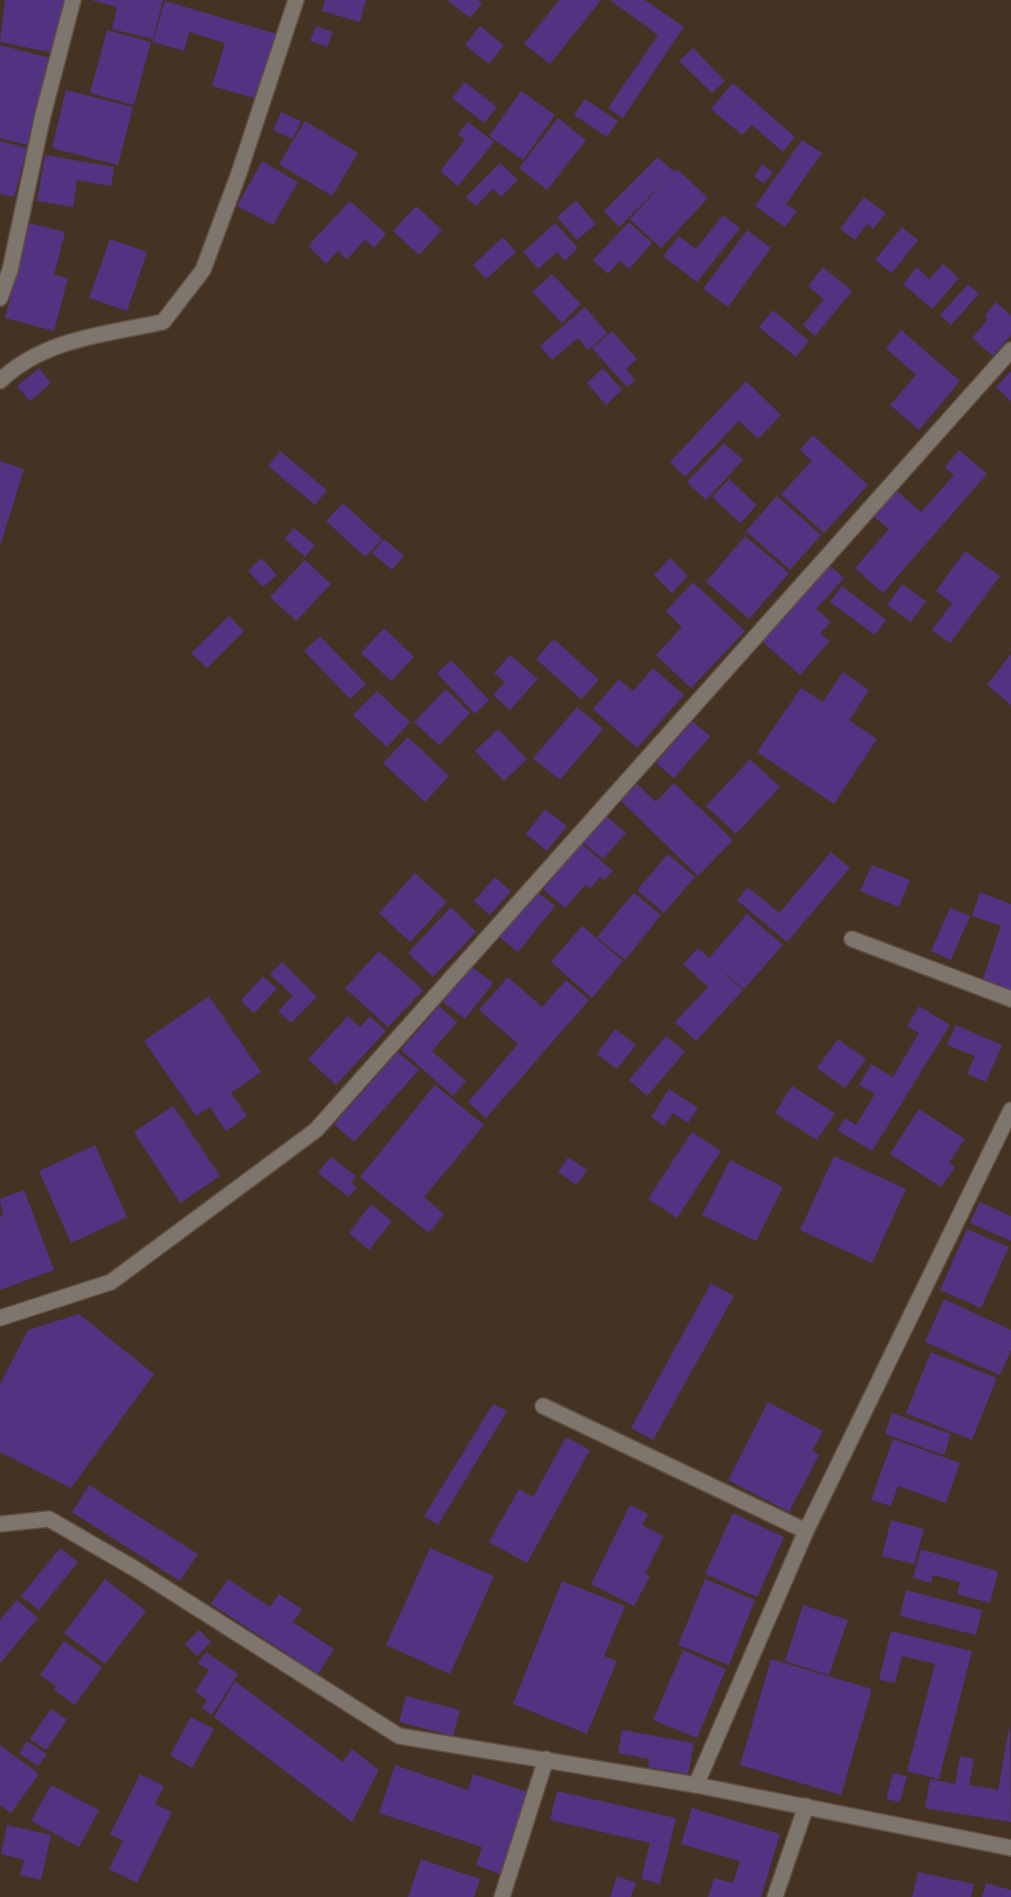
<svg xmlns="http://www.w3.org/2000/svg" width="1011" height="1897" font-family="Roboto,sans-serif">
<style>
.building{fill:#523382}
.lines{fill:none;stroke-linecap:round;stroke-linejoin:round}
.minor-casing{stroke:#615042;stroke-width:18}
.tertiary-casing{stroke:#615042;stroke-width:18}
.minor{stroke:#7e756d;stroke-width:15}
.tertiary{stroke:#7e756d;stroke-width:15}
</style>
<rect width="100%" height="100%" fill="#443223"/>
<g class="building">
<path d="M5 0H65L54 53 0 42Z"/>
<path d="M91 0H163L153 39 112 29 117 7Z"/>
<path d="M325 0H366L360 22 322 11Z"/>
<path d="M447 0H479L482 3 470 18Z"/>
<path d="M559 0H601L550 64 524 44Z"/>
<path d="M610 0H645L684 27 623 118 608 108 658 35Z"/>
<path d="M165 1 277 34 258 99 212 86 225 43 189 32 184 51 153 42Z"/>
<path d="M316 26 333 32 327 47 310 41Z"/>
<path d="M480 26 504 45 489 64 465 45Z"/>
<path d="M107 30 151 42 134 105 90 93Z"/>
<path d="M0 45 50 58 27 145 0 138Z"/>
<path d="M693 48 725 81 712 93 679 61Z"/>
<path d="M465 82 497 107 484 123 452 98Z"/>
<path d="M733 83 795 137 783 152 752 125 742 135 711 109Z"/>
<path d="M66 90 133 107 118 165 52 148Z"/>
<path d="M521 91 555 115 523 160 489 136Z"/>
<path d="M585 99 618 121 607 137 574 115Z"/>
<path d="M281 112 301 121 293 139 273 130Z"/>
<path d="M558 118 586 140 547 190 519 168Z"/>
<path d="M305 121 358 153 332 196 279 164Z"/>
<path d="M468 122 494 142 458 186 440 171 465 140 458 134Z"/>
<path d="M802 140 822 153 786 204 797 211 785 227 755 206Z"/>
<path d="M0 141 27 148 14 197 0 194Z"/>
<path d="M45 155 114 167 111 186 77 180 73 207 37 201Z"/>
<path d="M658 157 674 172 677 169 708 198 661 248 630 219 668 178 619 227 604 211Z"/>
<path d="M262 161 298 182 273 225 237 206Z"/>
<path d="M500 163 518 180 501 197 493 189 476 206 466 197Z"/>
<path d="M762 164 773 172 764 184 754 176Z"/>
<path d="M864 197 886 213 873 229 867 224 855 240 840 229Z"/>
<path d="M350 201 386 234 374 248 365 240 347 259 338 251 326 264 308 246Z"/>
<path d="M576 201 596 224 577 240 557 217Z"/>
<path d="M416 206 442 230 419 255 393 231Z"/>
<path d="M723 215 740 228 697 282 663 256 679 236 696 249Z"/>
<path d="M629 222 652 243 629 269 620 261 608 274 593 260Z"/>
<path d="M29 223 65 232 54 275 68 278 54 331 5 318Z"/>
<path d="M555 223 578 248 565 261 557 252 538 269 523 252Z"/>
<path d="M902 227 918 240 892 273 875 260Z"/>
<path d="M747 230 771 248 728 307 703 289Z"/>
<path d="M503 237 516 252 486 279 473 265Z"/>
<path d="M110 239 147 252 127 311 89 298Z"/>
<path d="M943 264 959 278 932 309 903 284 917 267 929 279Z"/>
<path d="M823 267 852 291 815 336 803 325 824 299 808 286Z"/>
<path d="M552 274 581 304 562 323 532 292Z"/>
<path d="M968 284 979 294 951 325 940 315Z"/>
<path d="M996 302 1011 315V335L993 356 972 338 988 319 985 315Z"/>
<path d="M585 307 607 333 588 350 578 338 552 360 540 346Z"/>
<path d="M773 310 809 341 796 357 759 327Z"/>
<path d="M901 330 960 381 919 430 890 405 916 375 886 348Z"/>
<path d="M612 331 637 359 626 369 635 380 627 387 592 348Z"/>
<path d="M39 368 51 383 30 401 17 386Z"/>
<path d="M603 368 622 390 606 405 587 383Z"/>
<path d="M1011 371V401L996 387Z"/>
<path d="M746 381 781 415 758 439 739 421 685 477 670 462Z"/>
<path d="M813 435 868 485 824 533 781 494 812 461 800 450Z"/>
<path d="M724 443 743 460 706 500 687 482Z"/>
<path d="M959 450 987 474 883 593 855 568 889 529 873 516 896 490 921 512 954 475 945 467Z"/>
<path d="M280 451 327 490 315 505 268 466Z"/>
<path d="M0 461 24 469 1 543H0Z"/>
<path d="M729 479 757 505 740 523 712 497Z"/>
<path d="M777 496 821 535 790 570 746 531Z"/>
<path d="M343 503 382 539 365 557 326 521Z"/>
<path d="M294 528 315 545 305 557 285 539Z"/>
<path d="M745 536 789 573 749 619 706 582Z"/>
<path d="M384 539 404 556 392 570 372 553Z"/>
<path d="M965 551 1000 576 950 643 932 630 952 603 936 591Z"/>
<path d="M261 558 277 575 263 587 248 571Z"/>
<path d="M670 558 688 576 672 593 654 575Z"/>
<path d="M305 560 331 584 296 621 270 597Z"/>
<path d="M829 565 844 578 816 609 831 622 820 633 830 641 800 675 762 641Z"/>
<path d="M693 582 745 631 691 688 656 655 682 627 666 611Z"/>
<path d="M902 584 926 601 911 622 887 605Z"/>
<path d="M842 586 886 620 875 635 830 602Z"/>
<path d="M229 616 244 631 207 668 191 653Z"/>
<path d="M384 628 414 657 391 681 361 653Z"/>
<path d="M320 636 366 684 350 699 304 651Z"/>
<path d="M554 639 599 680 581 699 536 659Z"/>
<path d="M1011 654V705L987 685Z"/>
<path d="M510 655 538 679 510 710 493 695 505 682 494 673Z"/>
<path d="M451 660 489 700 475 714 437 673Z"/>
<path d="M653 668 684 695 637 748 593 709 619 679 633 691Z"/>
<path d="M843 672 869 690 849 720 877 739 834 804 757 752 801 688 823 702Z"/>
<path d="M446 689 470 713 439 745 414 722Z"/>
<path d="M377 691 410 722 387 747 353 715Z"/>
<path d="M577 707 603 729 560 780 533 758Z"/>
<path d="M692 721 710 736 674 778 656 763Z"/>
<path d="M498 729 527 759 504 781 475 751Z"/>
<path d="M408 737 449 776 425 802 383 763Z"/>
<path d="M750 759 780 787 736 834 706 806Z"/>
<path d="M674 783 733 840 698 876 621 801 637 784 656 802Z"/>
<path d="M545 809 567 826 547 851 526 834Z"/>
<path d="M606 816 626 833 603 859 583 842Z"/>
<path d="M581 843 613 871 604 880 600 877 590 889 585 885 565 908 543 889Z"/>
<path d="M831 852 850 868 787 942 737 900 748 887 779 913Z"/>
<path d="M668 854 695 877 664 913 637 890Z"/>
<path d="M872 865 910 880 899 907 860 891Z"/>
<path d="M415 873 447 902 410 942 379 913Z"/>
<path d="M495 877 511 891 490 915 474 901Z"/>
<path d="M535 890 555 906 518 952 498 936Z"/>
<path d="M980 892 1011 904V995L981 984 1001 926 972 916Z"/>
<path d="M634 893 661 915 625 960 597 937Z"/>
<path d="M451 907 476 932 433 977 408 953Z"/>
<path d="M950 908 970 916 951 960 931 951Z"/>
<path d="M747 914 783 945 744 989 715 964 743 990 696 1041 675 1022 708 987 683 964 698 948 709 958Z"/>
<path d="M582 926 623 961 592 998 551 962Z"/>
<path d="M379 951 423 990 388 1027 345 988Z"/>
<path d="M282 962 317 997 291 1023 278 1011 293 996 270 974Z"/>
<path d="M471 966 493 983 465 1019 443 1002Z"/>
<path d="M263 976 277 989 254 1013 241 1001Z"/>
<path d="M508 977 542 1007 566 980 589 1000 486 1118 468 1102 518 1044 479 1010Z"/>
<path d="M209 996 261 1072 231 1093 247 1116 226 1131 210 1107 196 1116 144 1041Z"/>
<path d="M439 1006 457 1022 432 1051 466 1081 453 1096 401 1050Z"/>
<path d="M919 1006 950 1025 872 1151 837 1130 845 1118 856 1125 875 1094 859 1085 871 1064 893 1077 919 1033 907 1026Z"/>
<path d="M348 1016 360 1027 370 1016 386 1031 336 1085 308 1059Z"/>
<path d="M956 1025 1002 1045 986 1082 967 1074 975 1056 947 1045Z"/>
<path d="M615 1029 636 1045 617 1069 597 1054Z"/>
<path d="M666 1036 685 1052 647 1096 629 1080Z"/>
<path d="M838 1039 866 1059 845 1088 817 1068Z"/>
<path d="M398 1052 419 1070 354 1142 334 1124Z"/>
<path d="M435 1085 484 1125 424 1197 444 1214 429 1233 360 1177Z"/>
<path d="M792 1086 835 1113 817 1140 775 1113Z"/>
<path d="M669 1089 698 1108 688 1123 673 1113 664 1126 651 1117Z"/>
<path d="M173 1106 220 1176 180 1203 134 1132Z"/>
<path d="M919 1109 965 1139 949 1163 955 1167 941 1187 890 1154Z"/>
<path d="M692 1132 721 1151 677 1218 648 1199Z"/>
<path d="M95 1145 127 1217 71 1243 39 1171Z"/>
<path d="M834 1156 906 1189 872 1263 800 1230Z"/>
<path d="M331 1157 356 1176 351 1183 357 1187 349 1197 318 1173Z"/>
<path d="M568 1157 587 1170 576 1185 558 1172Z"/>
<path d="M730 1160 783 1187 756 1241 702 1215Z"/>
<path d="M24 1190 54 1270 0 1290V1217L3 1216 0 1199Z"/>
<path d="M980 1202 1011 1216V1241L970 1223Z"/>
<path d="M371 1204 392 1221 369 1250 349 1233Z"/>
<path d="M967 1229 1009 1247 981 1308 940 1290Z"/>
<path d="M711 1283 734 1296 653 1440 631 1428Z"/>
<path d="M944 1299 1011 1330V1350L1000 1375 925 1342Z"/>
<path d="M79 1314 154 1374 71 1488 0 1452V1384L28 1330Z"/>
<path d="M931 1352 997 1378 972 1440 906 1413Z"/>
<path d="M768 1402 823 1431 812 1451 819 1455 789 1512 728 1480Z"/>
<path d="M493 1404 507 1411 438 1525 424 1516Z"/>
<path d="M892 1413 951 1434 944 1455 885 1434Z"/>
<path d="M566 1437 590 1450 527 1563 489 1542 519 1489 533 1497Z"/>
<path d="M893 1439 960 1463 946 1503 898 1486 891 1506 871 1500Z"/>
<path d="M89 1485 198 1554 180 1581 72 1512Z"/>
<path d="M630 1505 648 1514 642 1525 664 1536 645 1574 650 1576 634 1606 591 1584Z"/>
<path d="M733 1513 784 1537 757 1597 705 1574Z"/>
<path d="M891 1520 924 1529 914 1564 882 1556Z"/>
<path d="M60 1548 78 1562 39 1610 21 1596Z"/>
<path d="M430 1548 494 1576 450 1674 386 1645Z"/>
<path d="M921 1549 998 1571 990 1603 957 1594 960 1582 933 1575 931 1583 913 1578Z"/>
<path d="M105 1579 146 1611 105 1664 64 1633Z"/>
<path d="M228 1579 270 1607 279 1594 302 1609 293 1622 334 1649 318 1674 211 1604Z"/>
<path d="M705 1579 755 1600 729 1665 678 1645Z"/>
<path d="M562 1581 625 1606 604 1656 617 1661 587 1734 513 1704Z"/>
<path d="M906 1590 982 1610 976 1635 900 1616Z"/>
<path d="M17 1600 38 1618 0 1663V1620Z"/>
<path d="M803 1605 848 1620 829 1675 785 1661Z"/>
<path d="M199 1630 211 1642 197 1656 185 1644Z"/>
<path d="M891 1631 972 1651 939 1779 907 1771 935 1664 902 1656 895 1683 879 1680Z"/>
<path d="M64 1641 102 1667 75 1705 54 1690 56 1686 40 1675Z"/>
<path d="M683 1650 726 1669 697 1738 653 1720Z"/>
<path d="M206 1652 238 1674 212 1715 202 1708 207 1700 195 1691 209 1670 198 1663Z"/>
<path d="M771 1659 872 1689 841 1795 740 1765Z"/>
<path d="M235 1681 343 1762 352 1749 379 1770 352 1822 214 1717Z"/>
<path d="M406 1696 460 1710 453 1736 399 1722Z"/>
<path d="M51 1709 67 1720 46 1750 30 1739Z"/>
<path d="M191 1717 214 1729 192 1768 170 1755Z"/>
<path d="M1010 1723 1011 1822 925 1808 930 1779 955 1784 960 1756 974 1759 969 1785 998 1790Z"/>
<path d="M622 1730 694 1743 688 1774 648 1767 649 1759 618 1753Z"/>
<path d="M27 1741 47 1754 38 1766 19 1753Z"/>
<path d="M0 1745 39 1774 11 1813 0 1805Z"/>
<path d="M395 1765 468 1790 473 1774 527 1792 500 1874 476 1865 482 1847 379 1813Z"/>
<path d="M893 1773 907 1776 900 1802 886 1799Z"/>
<path d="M140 1774 164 1786 155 1804 172 1812 137 1883 109 1869 123 1841 110 1834Z"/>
<path d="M51 1785 99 1810 79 1847 31 1821Z"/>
<path d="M557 1791 676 1818 660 1884 641 1879 650 1843 550 1820Z"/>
<path d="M692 1808 780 1834 761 1897H708L714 1878 733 1883 740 1861 681 1844Z"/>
<path d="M7 1825 51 1835 41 1880 20 1875 24 1860 1 1854Z"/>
<path d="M421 1859 480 1879 474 1897H408Z"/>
<path d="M918 1872 974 1884 971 1897H912Z"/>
<path d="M617 1876 636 1883 631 1897H610Z"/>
<path d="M986 1883 1011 1890V1897H982Z"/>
</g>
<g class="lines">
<g class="minor-casing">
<g id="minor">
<path d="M0 298 10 270 43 115 73 0"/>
<path d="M0 381C43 339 106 334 163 322L203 270 239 173 296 0"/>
<path d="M852 939 1011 999"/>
<path d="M0 1318 111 1282 316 1130 1011 350"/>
<path d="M543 1406 806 1531"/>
<path d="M696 1785 806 1531 1011 1110"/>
<path d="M502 1897 546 1759"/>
<path d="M775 1897 806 1806"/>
</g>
</g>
<g class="tertiary-casing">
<path id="tertiary" d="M0 1524 49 1519 137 1570 399 1736 696 1785 1011 1848"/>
</g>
<use href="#minor" class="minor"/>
<use href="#tertiary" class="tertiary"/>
</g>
</svg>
